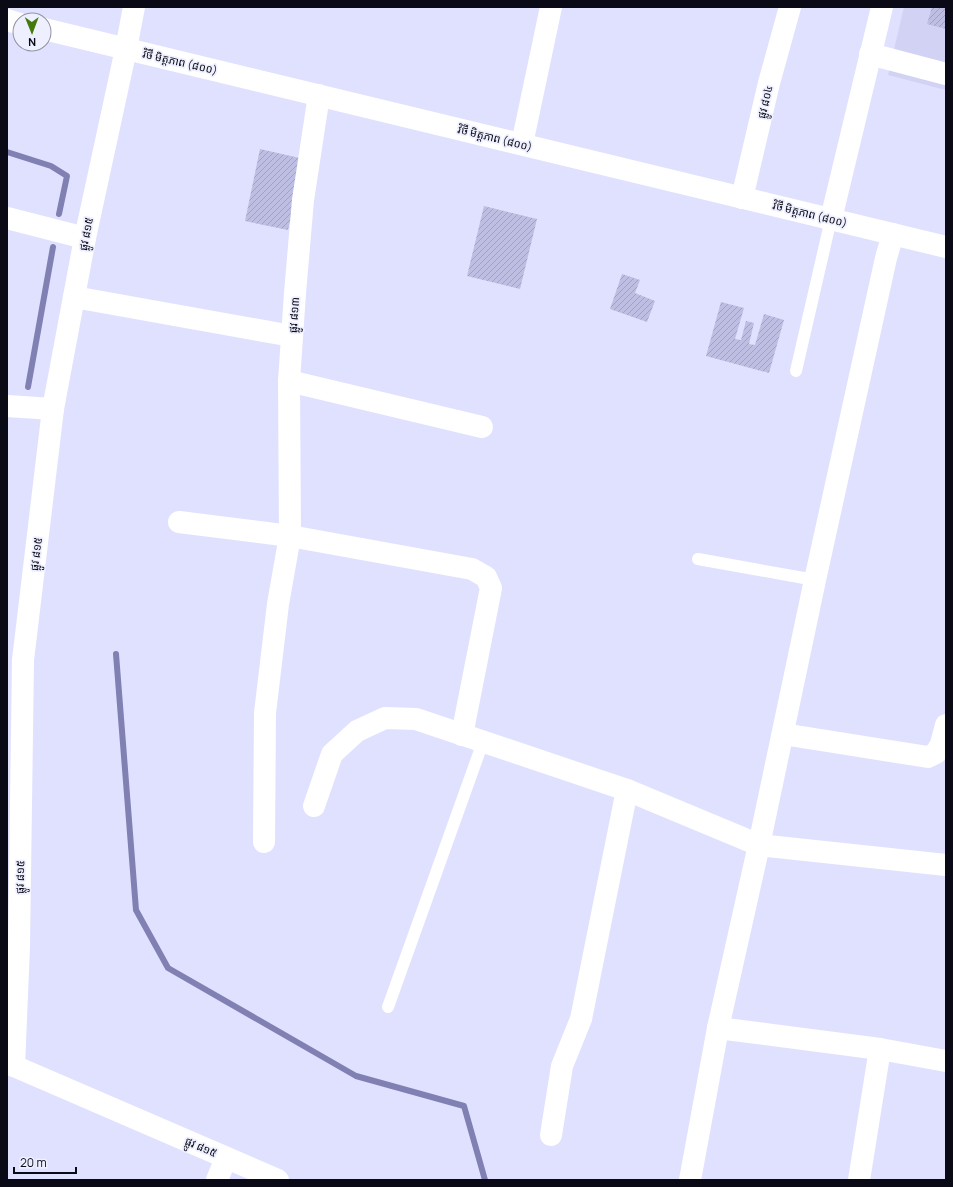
<svg xmlns="http://www.w3.org/2000/svg" width="953" height="1187" font-family="Manrope,'Noto Sans Khmer',sans-serif">
<style>
.built{fill:#d1d2f4}
.lines{fill:none;stroke-linecap:round;stroke-linejoin:round}
.stream{stroke:#8080b3;stroke-width:6}
.building{fill:url(#building-hatch)}
.service{stroke:#fff;stroke-width:12}
.minor{stroke:#fff;stroke-width:22}
.secondary{stroke:#fff;stroke-width:22}
.labels{text-anchor:middle;stroke-width:3.5;stroke-linejoin:round;paint-order:stroke}
.street-label{font-size:11px;fill:#0a0a16;stroke:#eff0ff}
</style>
<defs>
<pattern id="building-hatch" width="6" height="6" patternUnits="userSpaceOnUse"><rect width="6" height="6" fill="#bdbee1"/><path d="M-1 1l2-2M0 6l6-6M5 7l2-2" fill="none" stroke="#a1a2c0"/></pattern>
</defs>
<rect width="100%" height="100%" fill="#e0e1ff"/>
<path class="built" d="M904 7H946V90L888 75Z"/>
<g class="lines">
<g class="stream">
<path d="M7 152 51 166 67 176 59 214"/>
<path d="M28 387 53 247"/>
<path d="M116 654 136 910 168 968 356 1076 464 1106 485 1180"/>
</g>
</g>
<g class="building">
<path d="M932 7H946V29L927 24Z"/>
<path d="M260 149 304 159 288 230 245 221Z"/>
<path d="M484 206 537 219 520 289 467 276Z"/>
<path d="M622 274 640 280 635 293 655 301 647 322 610 309Z"/>
<path d="M721 302 744 308 735 339 741 340 746 321 754 323 749 344 755 345 764 314 784 320 769 373 706 356Z"/>
</g>
<g class="lines">
<g class="service">
<path d="M796 371 831 219"/>
<path d="M698 559 815 580"/>
<path d="M388 1007 483 742"/>
</g>
<g class="minor">
<path d="M870 54 946 74"/>
<path d="M522 144 551 7"/>
<path d="M742 198 769 83 790 7"/>
<path d="M7 218 85 238"/>
<path d="M831 219 882 7"/>
<path d="M74 297 292 336"/>
<path d="M289 381 482 427"/>
<path d="M7 406 53 409"/>
<path d="M179 522 290 536 472 569 486 577 491 588 462 735"/>
<path d="M783 734 928 757 936 753 941 744 946 725"/>
<path d="M314 806 332 754 357 731 385 718 416 719 627 790 759 845 946 865"/>
<path d="M264 842 265 713 278 604 290 536 289 381 295 293 303 200 319 95"/>
<path d="M718 1028 880 1049 946 1061"/>
<path d="M7 1063 278 1180"/>
<path d="M14 1066 19 947 23 660 53 409 85 238 126 49 134 7"/>
<path d="M551 1135 562 1066 581 1019 627 790"/>
<path d="M217 1180 226 1158"/>
<path d="M690 1180 718 1028 759 845 815 580 886 258 893 234"/>
<path d="M859 1180 880 1049"/>
</g>
<g class="secondary">
<path d="M7 20 20 24"/>
<path d="M44 29 946 247"/>
</g>
</g>
<g class="labels">
<g class="street-label">
<text transform="translate(180 62) rotate(13)" y="4">វិថី មិត្តភាព (៨០០)</text>
<text transform="translate(765 102) rotate(-77)" y="4">ផ្លូវ ៨០៤</text>
<text transform="translate(495 138) rotate(14)" y="4">វិថី មិត្តភាព (៨០០)</text>
<text transform="translate(810 214) rotate(14)" y="4">វិថី មិត្តភាព (៨០០)</text>
<text transform="translate(86 234) rotate(-79)" y="4">ផ្លូវ ៨១៥</text>
<text transform="translate(294 315) rotate(-86)" y="4">ផ្លូវ ៨១៣</text>
<text transform="translate(36 554) rotate(-83)" y="4">ផ្លូវ ៨១៥</text>
<text transform="translate(20 877) rotate(-89)" y="4">ផ្លូវ ៨១៥</text>
<text transform="translate(201 1147) rotate(23)" y="4">ផ្លូវ ៨១៥</text>
</g>
</g>
<rect width="953" height="1187" fill="none" stroke="#0a0a16" stroke-width="16"/>
<g transform="translate(32 32) rotate(179)"><circle r="19" fill="#eff0ff" stroke="#9394a2"/>
<path d="M0-3L7 15L0 10L-7 15Z" fill="#437a0c"/>
<text y="-6" font-size="11" font-weight="bold" text-anchor="middle" fill="#0a0a16">N</text>
</g>
<path d="M14 1167v6h62v-6" fill="none" stroke="#0a0a16" stroke-width="2"/>
<text x="20" y="1167" font-size="12" fill="#0a0a16" stroke="#eff0ff" stroke-width="3" paint-order="stroke">20 m</text>
</svg>
